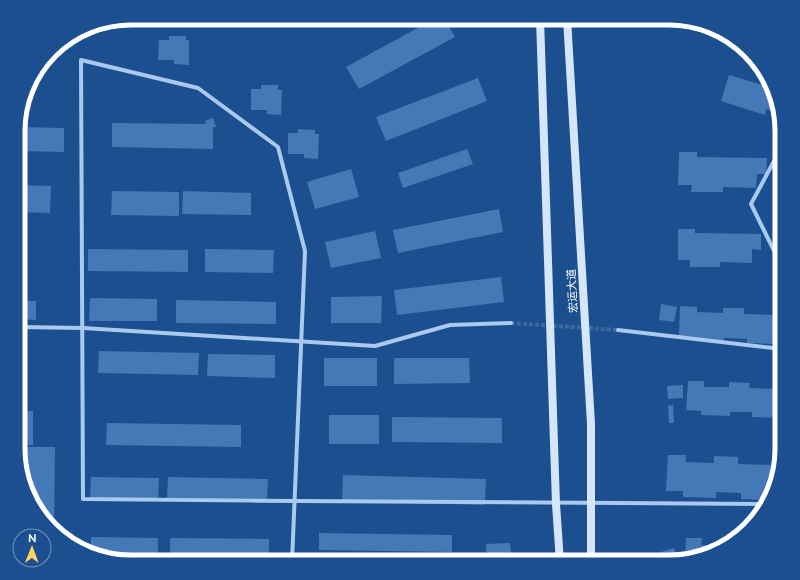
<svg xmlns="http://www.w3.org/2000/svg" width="800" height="580" font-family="Raleway,'Noto Sans SC',sans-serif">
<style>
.building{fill:#4478b7}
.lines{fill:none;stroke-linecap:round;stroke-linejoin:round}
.street-tunnel{stroke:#3d69a0;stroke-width:4;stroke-dasharray:4 2;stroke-linecap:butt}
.street{stroke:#a9c9ee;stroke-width:4}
.secondary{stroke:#d6e6fa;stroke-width:8}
.labels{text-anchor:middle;stroke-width:3.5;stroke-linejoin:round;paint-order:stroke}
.street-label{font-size:11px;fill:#fff;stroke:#1b4f8f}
.rim{fill:none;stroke:#fff;stroke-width:5}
</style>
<rect width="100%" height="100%" fill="#1b4f8f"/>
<g class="building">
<path d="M436 18H444L455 37 359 89 346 67Z"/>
<path d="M169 36H186V40H189V65L174 64V60H158L159 40H169Z"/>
<path d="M729 75 772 88 779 113 766 109 765 115 721 101Z"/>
<path d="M478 78 487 101 386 141 376 117Z"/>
<path d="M261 85H278V90H282L281 115 267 114V110H251V89H261Z"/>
<path d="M213 118 216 127H213V149L112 147V123L206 124 205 121Z"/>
<path d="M19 127 64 128V152L19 151Z"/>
<path d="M298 129 315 130V134H319L318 159 304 158V154H288V133H298Z"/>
<path d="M467 149 473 164 403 188 398 173Z"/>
<path d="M679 152H697V157L767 158 766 174H757L756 188 723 187V192H691L692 185H678Z"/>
<path d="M351 169 359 197 315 209 307 182Z"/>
<path d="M19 185 51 186 50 213 19 212Z"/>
<path d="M112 191 179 192V216L111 215Z"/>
<path d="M183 191 251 193V215L182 214Z"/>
<path d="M499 209 503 232 398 253 393 230Z"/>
<path d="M678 229H695V233L761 234V250L752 249V263L720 262V267H690V260H678Z"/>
<path d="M375 231 381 258 331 268 325 242Z"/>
<path d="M88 249 188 250V272L88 271Z"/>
<path d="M205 249 274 250 273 273 205 272Z"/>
<path d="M501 277 504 302 397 315 394 290Z"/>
<path d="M382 296 381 323H331V297Z"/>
<path d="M90 298 157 299V321H89Z"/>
<path d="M176 300 276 302V324L176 323Z"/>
<path d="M19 301H36V320L19 319Z"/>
<path d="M661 304 677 307 674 322 659 320Z"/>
<path d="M680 306 697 307V312L723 313V308H744V314L775 315V325H782V338L776 337V344L747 343V339L724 338V342L694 341V337L679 336Z"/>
<path d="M99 351 199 353 198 375 98 373Z"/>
<path d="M208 354 275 355V378L207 376Z"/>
<rect x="324" y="358" width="53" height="28"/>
<path d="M394 358H469L470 383 394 384Z"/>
<path d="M688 381H704V387H729V382L750 383 749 388 780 389 779 398H782L781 418 752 417V412H730V416L701 415V411L686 410Z"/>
<path d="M683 385V398L668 399 667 386Z"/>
<path d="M673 405 674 423H669L668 406Z"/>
<rect x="19" y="411" width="14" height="34"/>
<rect x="329" y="415" width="50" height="29"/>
<path d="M392 417 502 418V443L392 442Z"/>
<path d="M107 423 241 425V447L106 445Z"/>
<path d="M19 447H55L54 530 33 505 19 464Z"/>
<path d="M668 455H686V462L714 463V456L738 457V464L772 465V476H774L765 500 741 499V493L716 492V498L683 497V491H666Z"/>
<path d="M343 475 486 479 485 505 342 501Z"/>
<path d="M91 477 159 478 158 501 90 500Z"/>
<path d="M168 477 268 479 267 501 167 500Z"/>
<path d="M319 533 452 535V552L319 550Z"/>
<path d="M91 537 158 538V557L108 556 91 549Z"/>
<path d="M170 538 269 539V557L170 556Z"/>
<path d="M686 538H702L701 545 725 546 719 550 685 558Z"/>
<path d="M510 543 512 562H487L486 544Z"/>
<path d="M674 548 678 560 665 562 661 552Z"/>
</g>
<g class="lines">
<path class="street-tunnel" d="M511 323 618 330"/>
<g class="street">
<path d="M782 146 751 204 782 267"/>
<path d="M19 327 83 328 375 346 450 325 511 323"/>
<path d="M618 330 782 349"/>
<path d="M292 562 305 251 278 147 198 88 81 60 83 499C310 501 537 504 764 504"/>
</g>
<g class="secondary">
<path d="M540 18 556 504 560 562"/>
<path d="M567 18 591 424V562"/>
</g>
</g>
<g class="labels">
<g class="street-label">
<text transform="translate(572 291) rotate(-93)" y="4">宏运大道</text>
</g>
</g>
<path d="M0 0H800V580H0ZM131 25H669A106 106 0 0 1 775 131V449A106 106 0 0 1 669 555H131A106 106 0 0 1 25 449V131A106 106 0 0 1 131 25Z" fill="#1b4f8f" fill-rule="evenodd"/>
<path class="rim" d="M131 25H669A106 106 0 0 1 775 131V449A106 106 0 0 1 669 555H131A106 106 0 0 1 25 449V131A106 106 0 0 1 131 25Z"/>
<g transform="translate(32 548) rotate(1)"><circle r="19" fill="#1b4f8f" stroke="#7695bc"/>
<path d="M0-3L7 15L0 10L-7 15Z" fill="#ffd166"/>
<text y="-6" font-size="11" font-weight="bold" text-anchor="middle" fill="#ffffff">N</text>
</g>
</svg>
